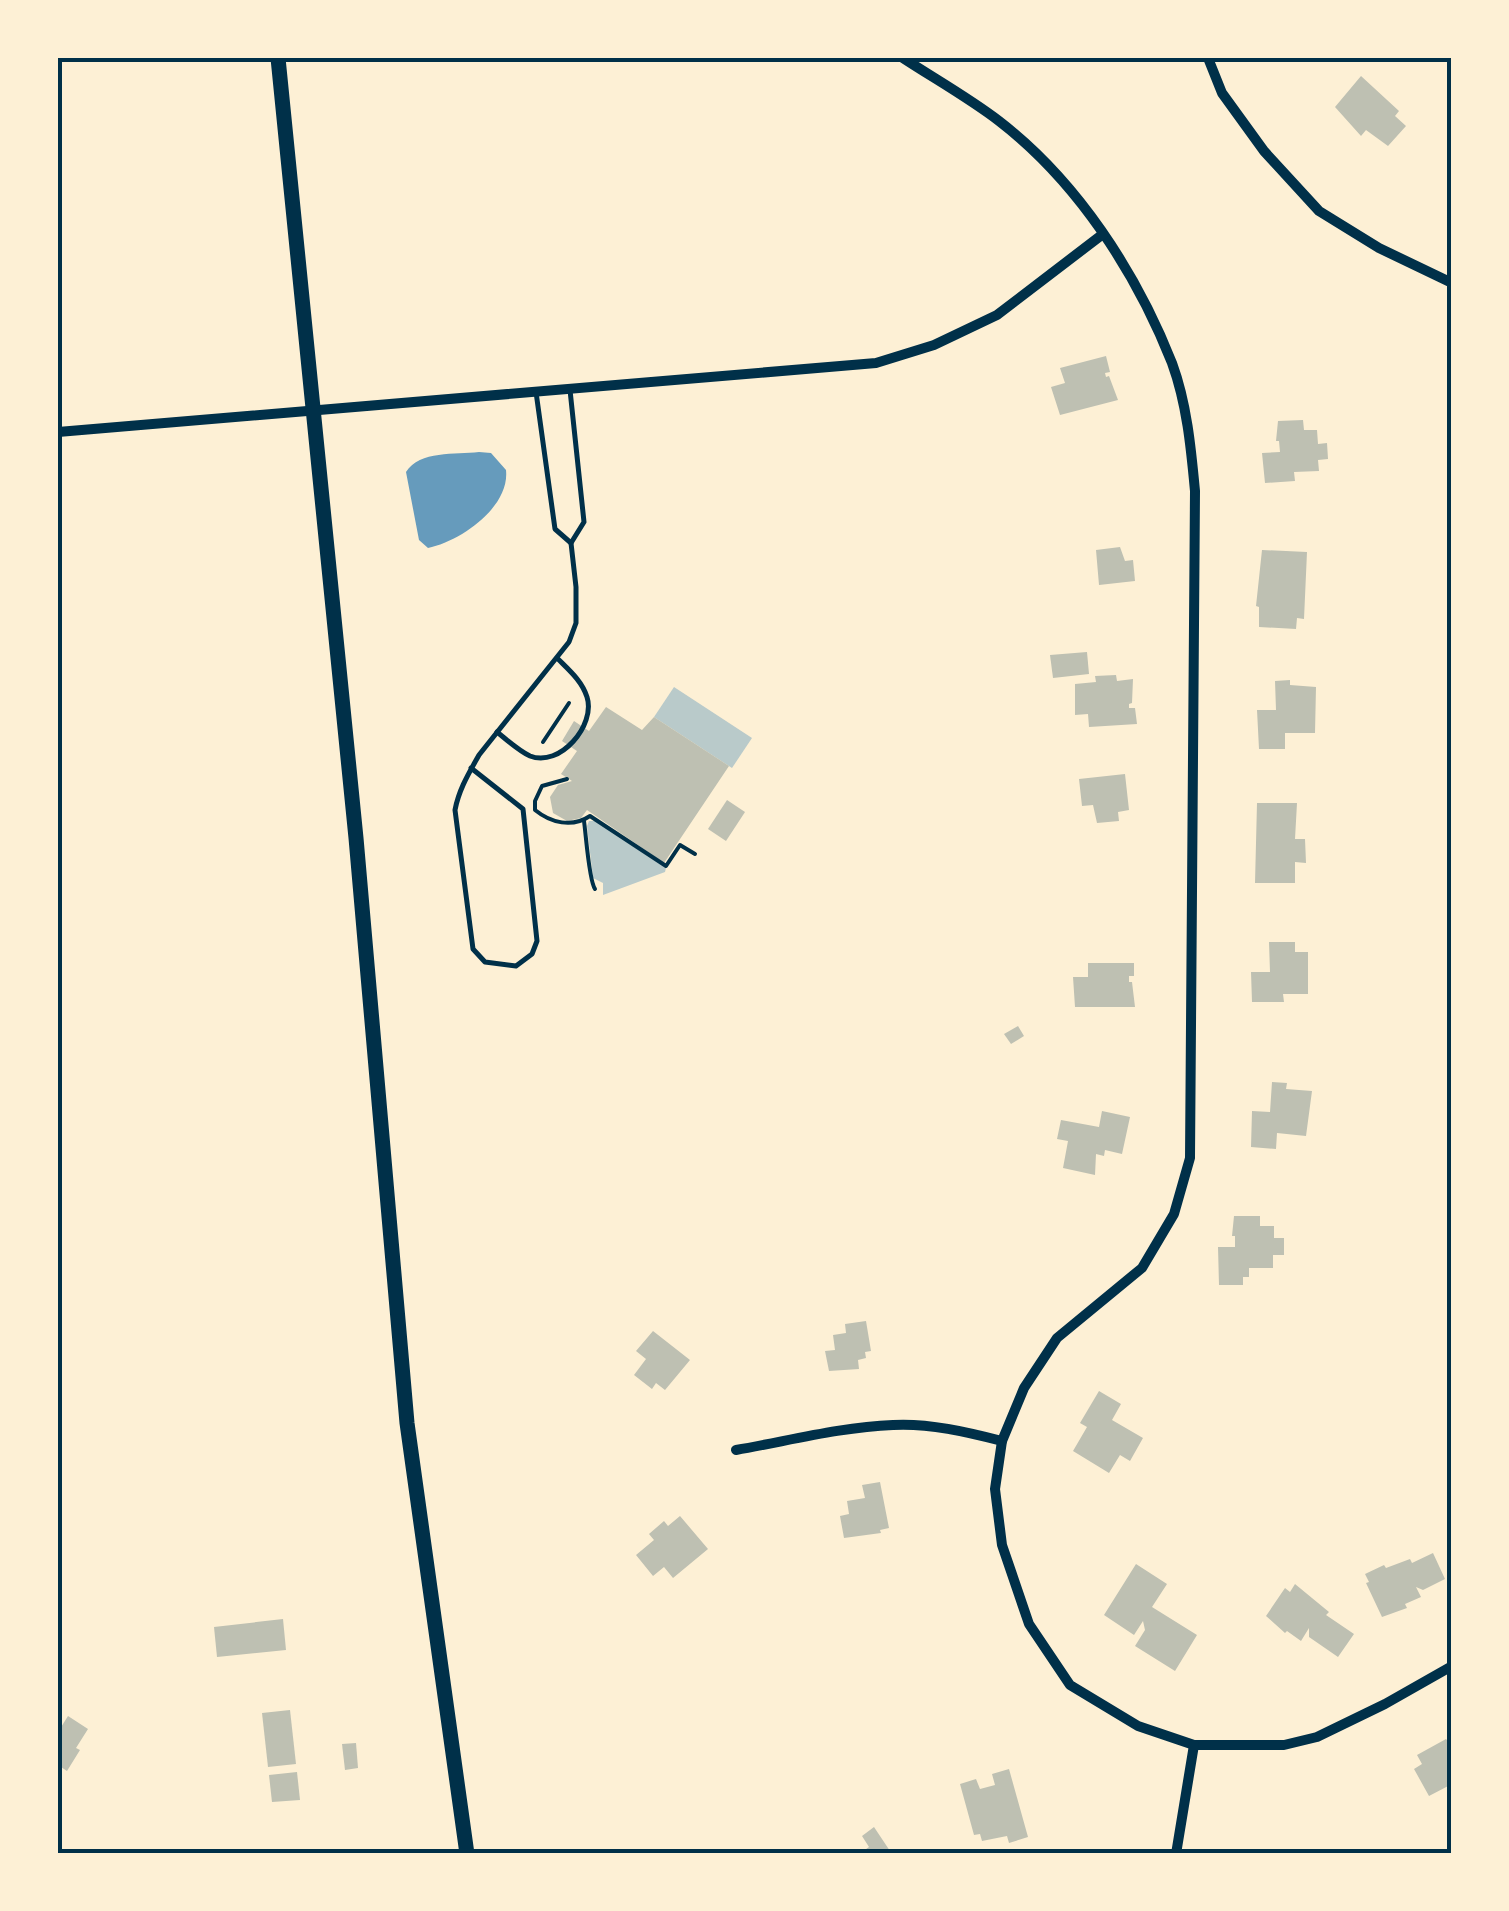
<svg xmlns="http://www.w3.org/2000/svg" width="1509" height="1911" font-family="'Archivo Narrow',sans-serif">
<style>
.green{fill:#b9caca}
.water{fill:#669bbc}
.building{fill:#bec0b2}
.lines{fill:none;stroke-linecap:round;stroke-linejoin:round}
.path{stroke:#003049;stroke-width:4}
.service{stroke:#003049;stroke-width:5}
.minor{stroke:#003049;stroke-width:10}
.primary{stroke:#003049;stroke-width:15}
.neatline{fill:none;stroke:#003049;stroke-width:4}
</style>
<rect width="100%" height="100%" fill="#fdf0d5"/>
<g class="green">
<path d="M674 687 752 738 732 768 654 717Z"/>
<path d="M589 821H596L666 868 665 872 603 895V883L593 878 587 826Z"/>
</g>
<path class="water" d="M479 452 491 453 506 470C510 507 461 541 428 548L419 540 406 472C420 450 455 455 479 452Z"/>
<g class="building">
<path d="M1361 76 1399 111 1395 116 1406 126 1388 146 1366 130 1361 136 1335 107Z"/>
<path d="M1106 356 1110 372 1105 373 1106 377 1109 376 1118 400 1060 415 1051 387 1065 383 1060 368Z"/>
<path d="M1303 420 1304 430H1317L1318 444 1327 443 1328 459 1318 460 1319 471 1294 472 1295 481 1265 483 1262 453 1280 452 1279 441H1276L1278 421Z"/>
<path d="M1120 547 1125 561 1133 560 1135 581 1099 585 1096 550Z"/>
<path d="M1262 550 1307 552 1304 619 1297 618 1296 629 1259 627V607L1256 606Z"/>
<path d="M1087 652 1089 674 1053 678 1050 655Z"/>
<path d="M1116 675 1117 681 1133 679 1132 703 1129 704V708H1135L1137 724 1089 727 1088 714 1075 715V684L1096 682 1095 676Z"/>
<path d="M1290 680V685L1316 687 1315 733H1285V749H1259L1257 710H1276L1275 681Z"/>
<path d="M606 707 642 730 654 717 729 766 664 863 587 810 581 818 567 821 553 813 550 797 558 785 572 781 561 774 577 751 562 741 574 721 589 731Z"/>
<path d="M1125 774 1129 810 1118 812 1119 821 1097 823 1093 805 1082 806 1079 779Z"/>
<path d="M727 800 745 812 726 841 708 829Z"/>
<path d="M1257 803H1297L1295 839H1305L1306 863 1295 862V883H1255Z"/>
<path d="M1269 942H1295V952H1308V994H1283L1284 1002H1252L1251 972H1270Z"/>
<path d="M1088 963H1134V976H1129V982H1132L1135 1007H1075L1073 977H1088Z"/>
<path d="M1018 1026 1024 1036 1011 1044 1004 1034Z"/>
<path d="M1272 1082 1287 1083 1286 1089 1312 1091 1306 1136 1277 1133 1276 1149 1251 1147 1252 1111 1270 1112Z"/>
<path d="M1102 1111 1130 1117 1122 1154 1105 1150 1104 1156 1096 1154 1095 1175 1063 1168 1068 1141 1057 1139 1061 1120 1099 1127Z"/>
<path d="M1234 1216H1260V1226H1274V1238H1284V1255H1273V1268H1249V1277H1243V1285H1219L1218 1247H1235V1236H1232Z"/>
<path d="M866 1321 871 1351 865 1352 866 1358 858 1360 859 1369 829 1371 825 1351 835 1350 833 1335 846 1333 845 1324Z"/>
<path d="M653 1331 690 1360 665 1390 656 1383 652 1389 634 1375 646 1359 636 1351Z"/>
<path d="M1099 1391 1121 1404 1112 1420 1143 1438 1130 1461 1120 1455 1109 1473 1073 1451 1087 1427 1080 1423Z"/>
<path d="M880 1482 889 1528 880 1530 881 1533 844 1538 840 1516 849 1514 847 1501 865 1498 862 1485Z"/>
<path d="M680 1516 708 1549 673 1578 664 1567 653 1576 636 1555 654 1540 649 1534 664 1521 668 1526Z"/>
<path d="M1433 1553 1445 1579 1423 1590 1416 1587 1421 1597 1405 1604 1407 1608 1382 1617 1366 1583 1369 1582 1365 1574 1384 1565 1386 1568 1410 1559 1412 1563Z"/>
<path d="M1136 1564 1167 1584 1152 1607 1197 1635 1175 1671 1135 1646 1145 1630 1143 1621 1134 1635 1104 1615Z"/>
<path d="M1295 1584 1329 1612 1326 1615 1354 1634 1338 1657 1309 1637V1628L1301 1641 1287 1631 1285 1633 1266 1616 1285 1588 1290 1592Z"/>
<path d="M283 1619 286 1650 217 1657 214 1627Z"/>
<path d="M290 1710 296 1764 268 1767 262 1713Z"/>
<path d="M68 1716 88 1729 76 1748 80 1750 67 1771 58 1765V1732Z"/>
<path d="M1446 1739 1452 1746V1784L1429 1796 1414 1769 1422 1764 1417 1755Z"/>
<path d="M356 1743 358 1768 345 1770 342 1744Z"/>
<path d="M1009 1769 1028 1837 1009 1843 1007 1836 982 1841 980 1834 974 1835 960 1784 976 1779 980 1789 995 1785 992 1774Z"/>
<path d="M297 1772 300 1800 272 1802 269 1775Z"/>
<path d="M874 1827 892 1854H859L869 1847 862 1836Z"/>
</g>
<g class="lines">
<g class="path">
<path d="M543 742 569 703"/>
<path d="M567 779 542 786 535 801V810C551 823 572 828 590 816L666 866 680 845 695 854"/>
<path d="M584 821C586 835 589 881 595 889"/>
</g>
<g class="service">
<path d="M536 392 555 529 571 543"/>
<path d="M497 732C507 740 519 751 530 756 560 768 596 725 587 697 582 681 569 670 558 659"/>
<path d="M471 768 523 809 537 941 532 954 516 966 485 962 473 949 455 810C459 789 469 773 479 755L569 642 576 623V587L571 543 584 522 570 390"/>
</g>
<g class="minor">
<path d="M903 58C935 79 969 98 999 121 1077 181 1136 272 1172 363 1187 404 1191 448 1195 491L1190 1158 1174 1214 1142 1268 1057 1338 1024 1388 1002 1441 995 1489 1002 1545 1029 1624 1070 1685 1138 1726 1194 1745H1284L1317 1737 1385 1704 1452 1666"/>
<path d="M1208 58 1222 93 1264 151 1319 211 1379 248 1452 283"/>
<path d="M58 432 876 363 934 345 997 315 1103 234"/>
<path d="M736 1450C788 1441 841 1427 893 1425 929 1423 967 1432 1002 1441"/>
<path d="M1176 1854 1194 1745"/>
</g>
<path class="primary" d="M278 58 356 838 407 1423 467 1854"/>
</g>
<rect width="1509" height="1911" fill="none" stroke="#fdf0d5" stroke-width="120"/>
<rect x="60" y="60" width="1389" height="1791" class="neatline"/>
</svg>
